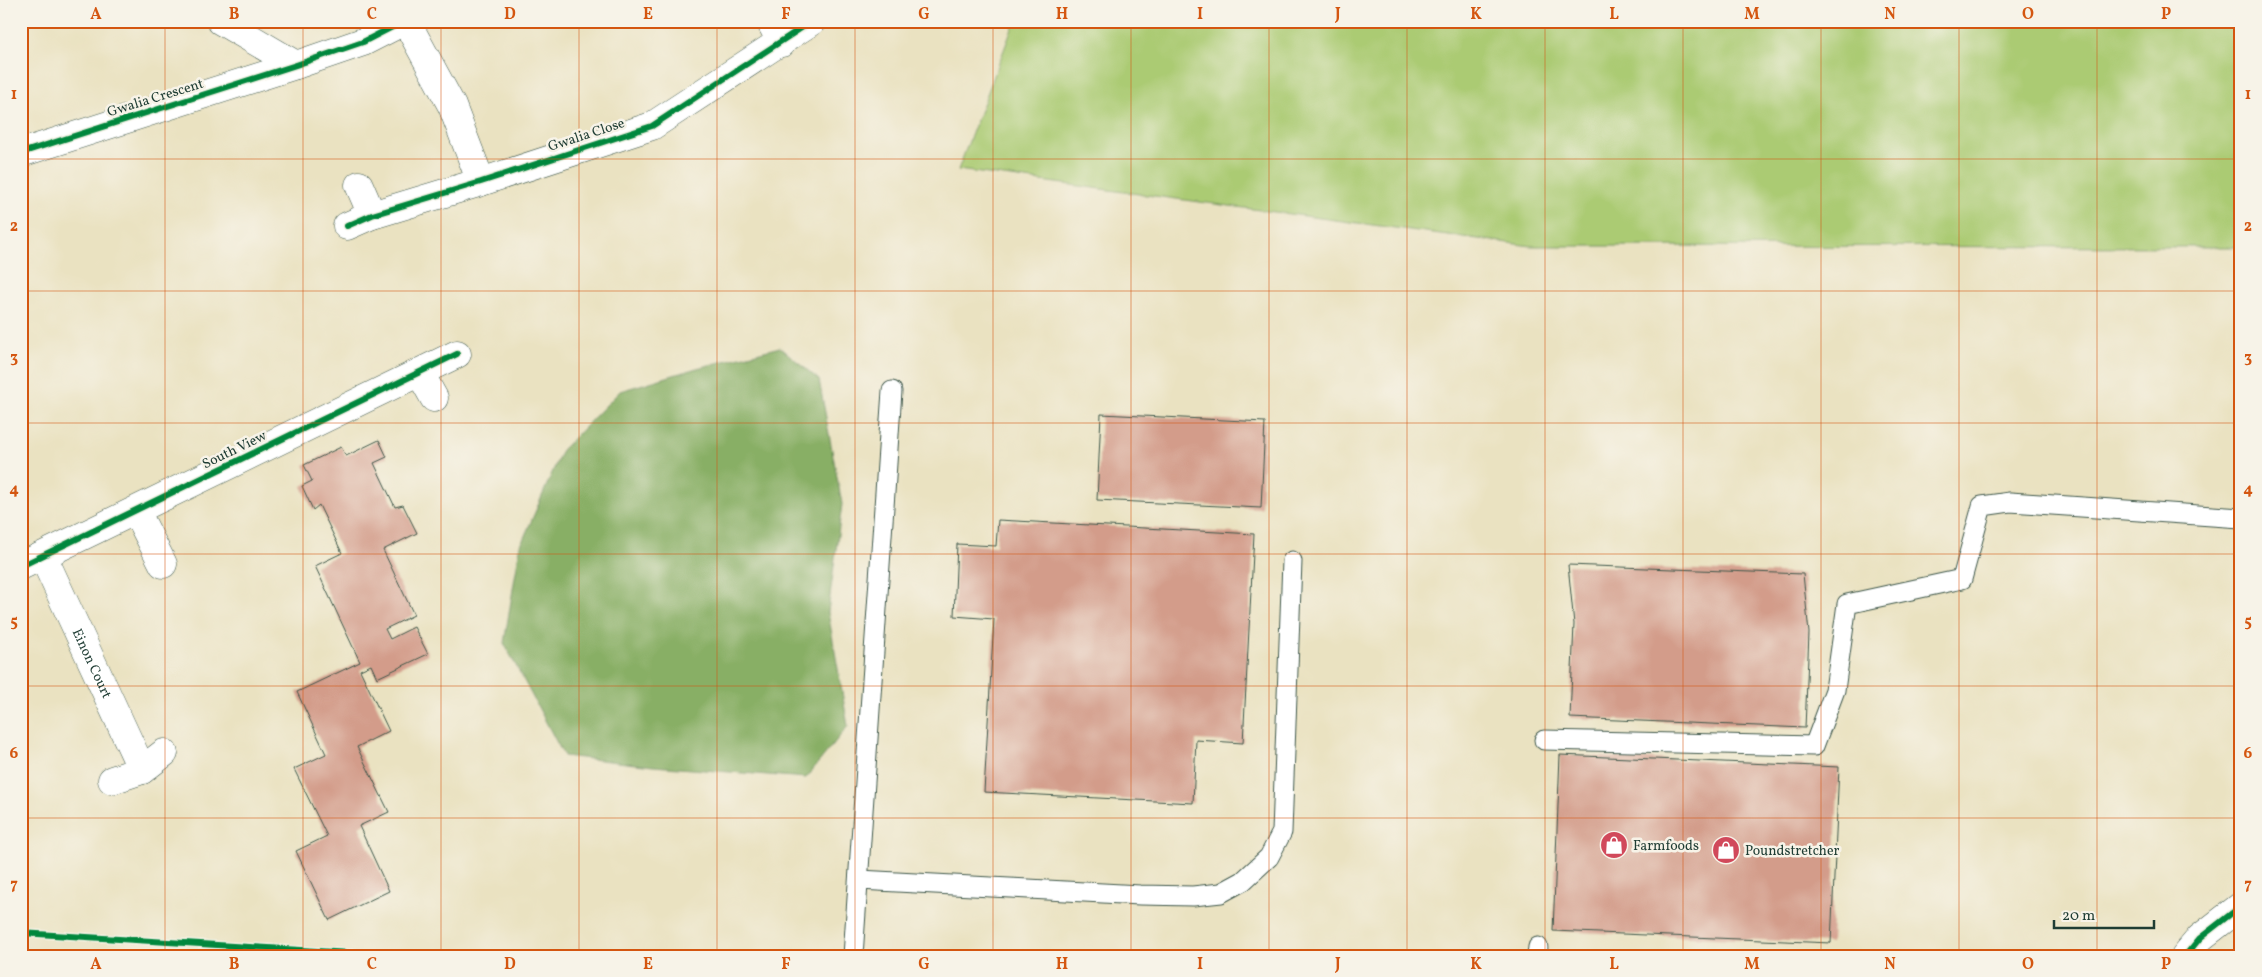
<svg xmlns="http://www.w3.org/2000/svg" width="2262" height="977" font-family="Vollkorn,serif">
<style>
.green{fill:#abcb73;stroke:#658454}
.forest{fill:#88af65;stroke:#54764c}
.building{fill:#d39c8a}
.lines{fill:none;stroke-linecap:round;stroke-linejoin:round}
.service-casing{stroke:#3d5649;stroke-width:21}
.minor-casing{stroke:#3d5649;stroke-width:29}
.service{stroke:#fff;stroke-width:19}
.minor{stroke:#fff;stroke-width:28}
.cycleway-casing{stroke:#f7f3e8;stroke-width:9}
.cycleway{stroke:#00873e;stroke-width:6}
.grid{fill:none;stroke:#d45610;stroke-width:1;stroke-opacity:0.55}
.labels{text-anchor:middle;stroke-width:5;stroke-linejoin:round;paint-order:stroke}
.street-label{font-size:14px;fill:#1f3d34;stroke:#f7f3e8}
.poi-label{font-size:14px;fill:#1f3d34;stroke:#f7f3e8;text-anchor:start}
.neatline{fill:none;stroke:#d45610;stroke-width:2}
.grid-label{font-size:16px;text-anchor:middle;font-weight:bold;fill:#d45610}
</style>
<rect width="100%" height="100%" fill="#f7f3e8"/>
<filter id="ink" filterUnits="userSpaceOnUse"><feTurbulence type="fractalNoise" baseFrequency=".02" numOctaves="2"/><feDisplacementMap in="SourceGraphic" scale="10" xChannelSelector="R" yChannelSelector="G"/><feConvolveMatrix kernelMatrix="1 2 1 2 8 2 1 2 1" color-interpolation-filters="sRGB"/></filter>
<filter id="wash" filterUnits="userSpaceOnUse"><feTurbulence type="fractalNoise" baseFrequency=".0096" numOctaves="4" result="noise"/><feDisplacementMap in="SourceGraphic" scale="20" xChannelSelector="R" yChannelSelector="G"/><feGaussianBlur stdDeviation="1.12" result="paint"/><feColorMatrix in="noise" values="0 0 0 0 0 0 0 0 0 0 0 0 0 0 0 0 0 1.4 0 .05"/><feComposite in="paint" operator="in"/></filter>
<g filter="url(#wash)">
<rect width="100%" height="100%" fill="#eae2c1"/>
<path class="green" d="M1015 21H2241V247L1531 246 958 170Z"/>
<path class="forest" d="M780 347 819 380 842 504 828 612 848 726 806 778 653 766 564 756 504 643 520 547 562 450 620 391 697 368Z"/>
<g id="blocks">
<g class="building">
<path d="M1101 414 1265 422 1261 508 1097 500Z"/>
<path d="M379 440 387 457 374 463 395 507 403 505 417 533 383 550 414 615 385 629 390 639 414 627 428 654 377 678 371 665 360 670 389 731 357 747 389 812 359 826 389 891 329 920 296 851 327 836 294 769 326 754 297 692 360 662 315 566 342 553 319 505 313 510 302 486 312 481 304 465 341 447 346 456Z"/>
<path d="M998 520 1254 534 1243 743 1196 740 1193 803 984 792 994 619 954 616 957 544 996 546Z"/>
<path d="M1568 565 1803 574 1809 633 1805 728 1570 718 1574 624Z"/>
<path d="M1560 755 1839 767 1831 943 1553 931Z"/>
</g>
</g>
</g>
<g filter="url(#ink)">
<use href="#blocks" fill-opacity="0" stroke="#3d5649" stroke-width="1"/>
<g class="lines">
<g class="service-casing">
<g id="service">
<path d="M1544 740 1814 746 1835 690 1847 604 1962 579 1982 506 2010 502 2241 518"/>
<path d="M859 880 1140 895 1193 896 1221 893 1243 881 1269 857 1282 832 1292 561"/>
<path d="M853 956 892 391"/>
<path d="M1537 956 1538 947"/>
</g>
</g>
<g class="minor-casing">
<g id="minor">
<path d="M221 21 296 65"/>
<path d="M406 21 452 106 481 182"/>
<path d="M770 21 782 43"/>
<path d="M21 153 296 65 363 42 404 21"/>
<path d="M359 185 372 215"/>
<path d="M347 226 372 215 481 182 652 126 812 21"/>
<path d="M420 373 434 398"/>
<path d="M136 511 163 564"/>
<path id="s1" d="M43 556 142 770"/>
<path d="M21 566 457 354"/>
<path d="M112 780 142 770 164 753"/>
<path d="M2185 956 2200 938 2241 906"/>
</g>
</g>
<use href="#service" class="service"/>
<use href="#minor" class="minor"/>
<g class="cycleway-casing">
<g id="cycleway">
<path d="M21 153 296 65 363 42 404 21"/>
<path d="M347 226 372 215 481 182 652 126 812 21"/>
<path d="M21 566 457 354"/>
<path d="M21 933 399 956"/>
<path d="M2185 956 2200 938 2241 906"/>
</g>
</g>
<use href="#cycleway" class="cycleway"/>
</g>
</g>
<path class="grid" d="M165 21V956M303 21V956M441 21V956M579 21V956M717 21V956M855 21V956M993 21V956M1131 21V956M1269 21V956M1407 21V956M1545 21V956M1683 21V956M1821 21V956M1959 21V956M2097 21V956M21 159H2241M21 291H2241M21 423H2241M21 554H2241M21 686H2241M21 818H2241"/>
<defs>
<g id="shop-disc" transform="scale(1.4375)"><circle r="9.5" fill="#d1495b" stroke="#f7f3e8"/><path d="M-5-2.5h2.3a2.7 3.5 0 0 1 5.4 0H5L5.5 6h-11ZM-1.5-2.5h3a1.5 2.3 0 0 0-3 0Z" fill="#fff"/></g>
</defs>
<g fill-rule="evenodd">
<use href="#shop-disc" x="1614" y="845"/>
<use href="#shop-disc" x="1726" y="850"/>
</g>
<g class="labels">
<g class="street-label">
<text transform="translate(155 97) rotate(-17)" y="5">Gwalia Crescent</text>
<text transform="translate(586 134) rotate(-18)" y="5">Gwalia Close</text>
<text transform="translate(234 449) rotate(-26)" y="5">South View</text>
<text dy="5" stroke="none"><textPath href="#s1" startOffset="118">Einon Court</textPath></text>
</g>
<g class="poi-label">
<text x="1633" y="850">Farmfoods</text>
<text x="1745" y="855">Poundstretcher</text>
</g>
</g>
<rect width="2262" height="977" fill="none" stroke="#f7f3e8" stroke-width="55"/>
<path d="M2054 920v8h100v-8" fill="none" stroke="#1f3d34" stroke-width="2.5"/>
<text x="2062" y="920" font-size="15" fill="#1f3d34" stroke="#f7f3e8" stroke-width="4" paint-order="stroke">20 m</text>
<rect x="28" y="28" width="2206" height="922" class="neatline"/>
<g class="grid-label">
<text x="96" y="19">A</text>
<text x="234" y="19">B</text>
<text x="372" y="19">C</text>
<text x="510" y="19">D</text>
<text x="648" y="19">E</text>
<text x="786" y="19">F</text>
<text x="924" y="19">G</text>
<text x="1062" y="19">H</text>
<text x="1200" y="19">I</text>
<text x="1338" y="19">J</text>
<text x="1476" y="19">K</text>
<text x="1614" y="19">L</text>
<text x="1752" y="19">M</text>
<text x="1890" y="19">N</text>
<text x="2028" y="19">O</text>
<text x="2166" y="19">P</text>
<text x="14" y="99">1</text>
<text x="2248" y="99">1</text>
<text x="14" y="231">2</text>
<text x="2248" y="231">2</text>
<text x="14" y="362">3</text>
<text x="2248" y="362">3</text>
<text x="14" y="494">4</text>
<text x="2248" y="494">4</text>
<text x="14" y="626">5</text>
<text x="2248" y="626">5</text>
<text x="14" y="758">6</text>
<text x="2248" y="758">6</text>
<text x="14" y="889">7</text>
<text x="2248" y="889">7</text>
<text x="96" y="969">A</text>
<text x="234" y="969">B</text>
<text x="372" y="969">C</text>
<text x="510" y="969">D</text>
<text x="648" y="969">E</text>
<text x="786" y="969">F</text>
<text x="924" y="969">G</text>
<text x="1062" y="969">H</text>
<text x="1200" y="969">I</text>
<text x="1338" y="969">J</text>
<text x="1476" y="969">K</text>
<text x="1614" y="969">L</text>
<text x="1752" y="969">M</text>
<text x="1890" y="969">N</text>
<text x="2028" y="969">O</text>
<text x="2166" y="969">P</text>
</g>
</svg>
